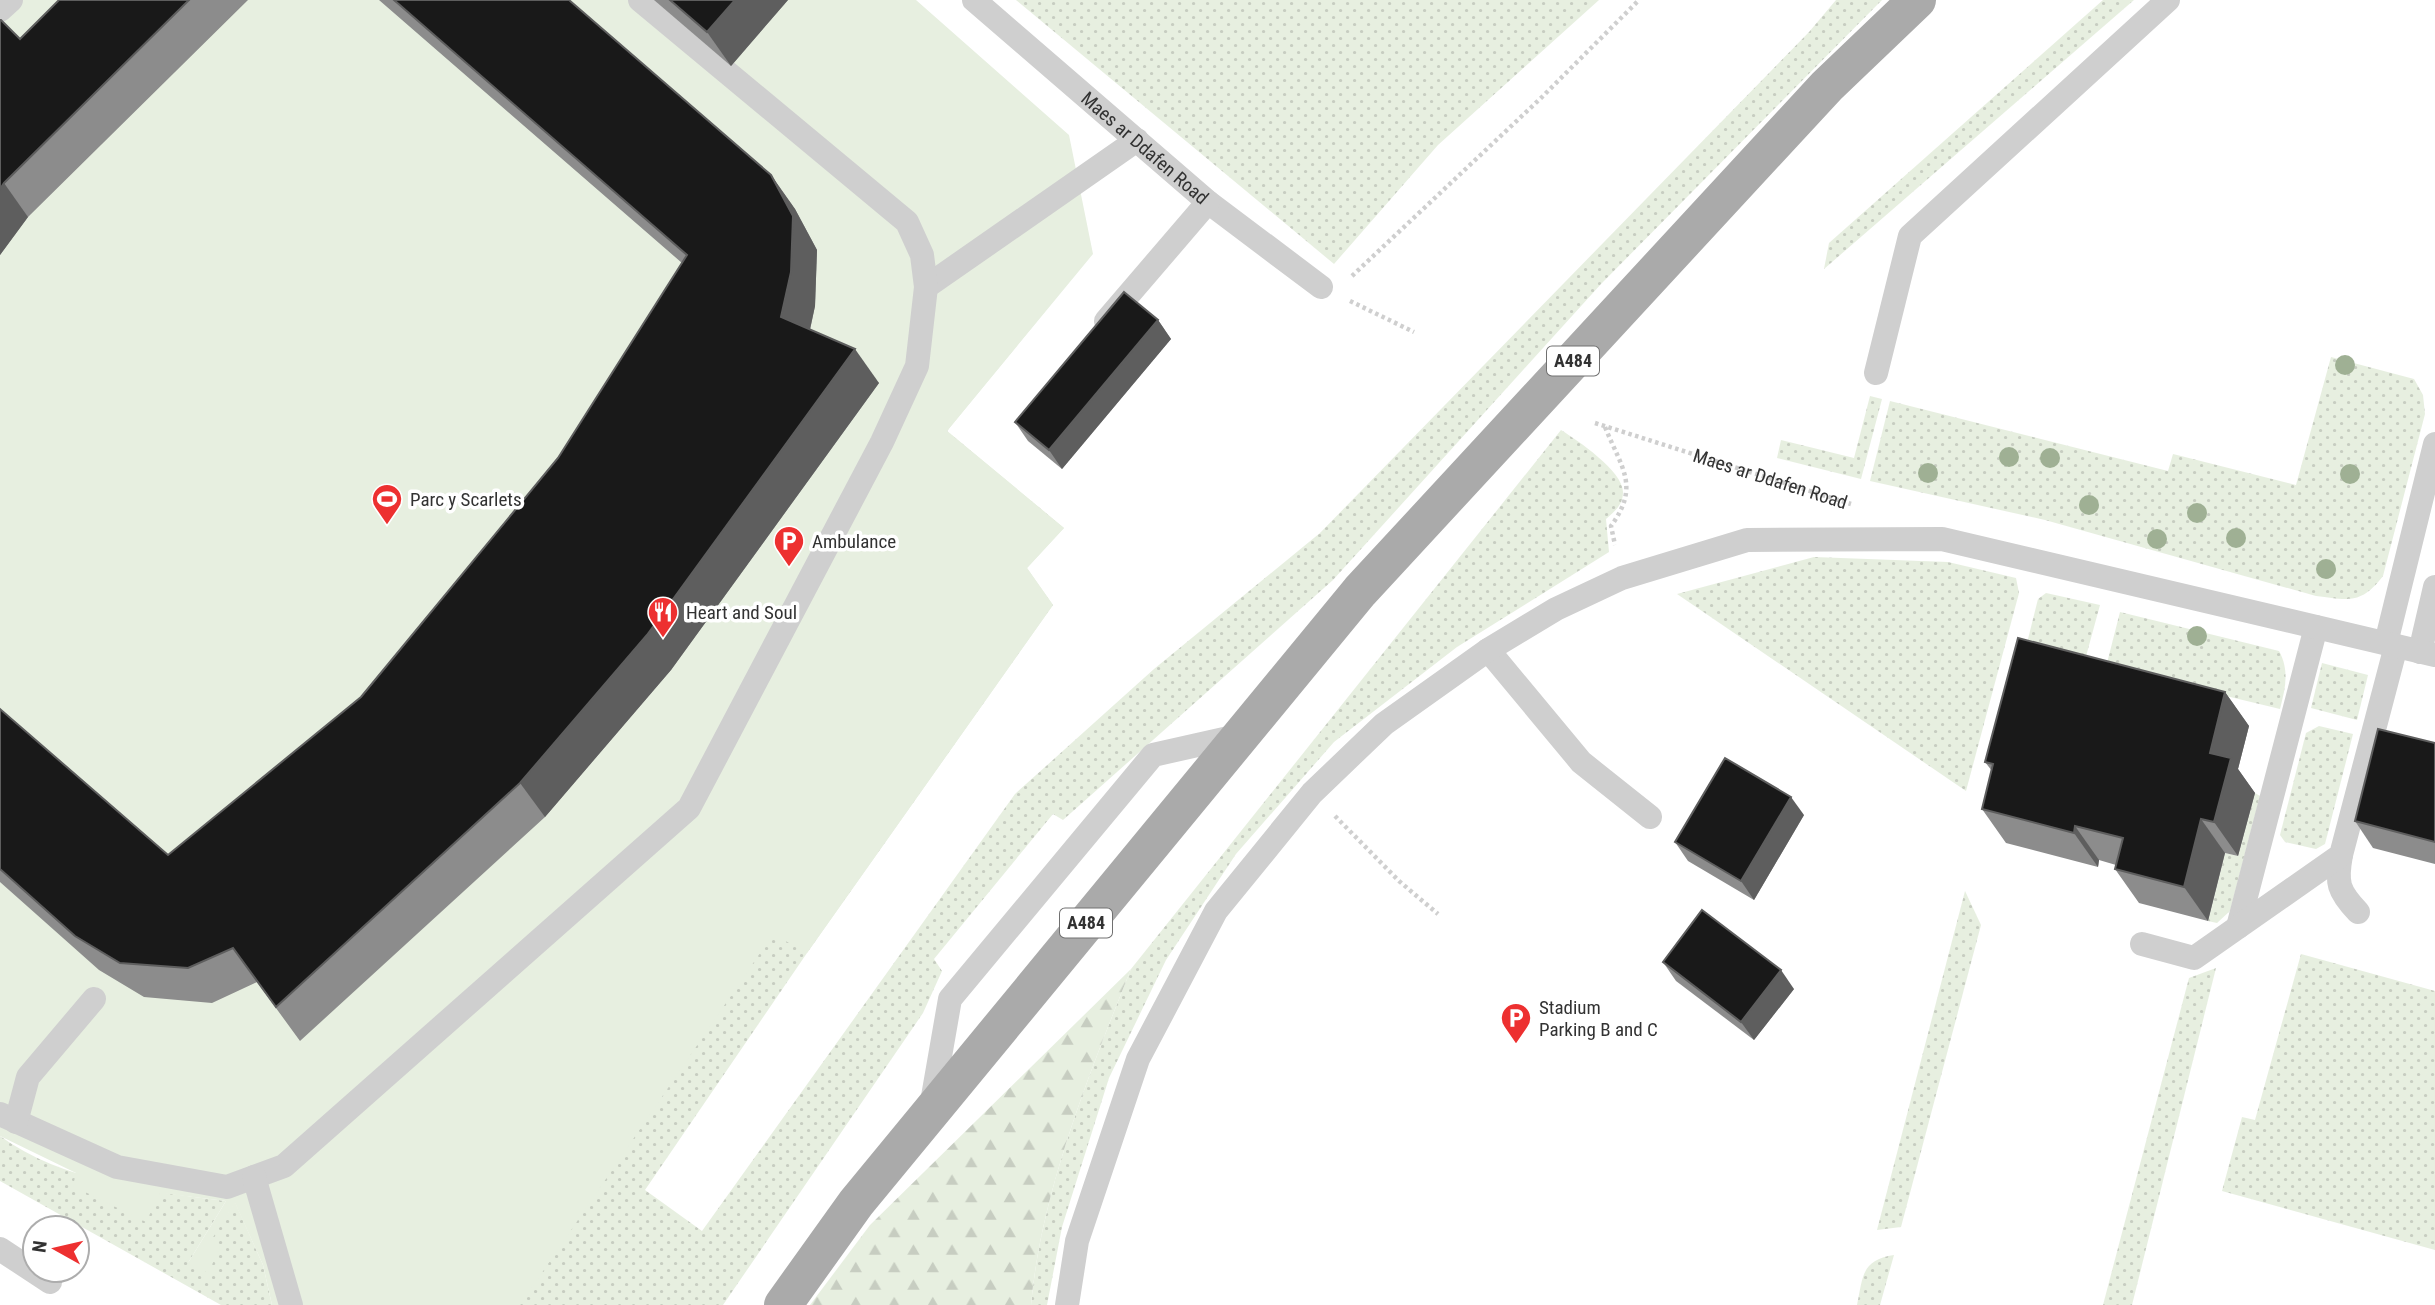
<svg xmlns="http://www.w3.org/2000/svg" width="2435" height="1305" font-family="'Roboto Condensed',sans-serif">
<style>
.grass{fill:url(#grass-dots)}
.forest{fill:url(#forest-firs)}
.green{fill:#e7efe0}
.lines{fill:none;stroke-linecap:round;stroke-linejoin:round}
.path{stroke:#cfcfcf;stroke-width:4.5;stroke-dasharray:3.5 3.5;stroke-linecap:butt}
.service{stroke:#cfcfcf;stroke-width:24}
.primary{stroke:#aaa;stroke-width:38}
.tree{fill:#9fb094}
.wall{fill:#8c8c8c}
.shaded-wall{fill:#5e5e5e}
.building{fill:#191919;stroke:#5e5e5e;stroke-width:2}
.labels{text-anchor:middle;stroke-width:7;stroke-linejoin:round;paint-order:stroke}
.shield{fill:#fff;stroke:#707070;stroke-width:2}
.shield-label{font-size:18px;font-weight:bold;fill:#323232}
.street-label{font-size:19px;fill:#323232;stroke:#fff}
.poi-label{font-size:19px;fill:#323232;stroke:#fff;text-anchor:start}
</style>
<defs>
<pattern id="grass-dots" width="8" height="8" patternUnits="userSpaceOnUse" patternTransform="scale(1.75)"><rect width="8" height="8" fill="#e7efe0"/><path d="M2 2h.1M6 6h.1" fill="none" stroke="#c7cdc1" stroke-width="1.8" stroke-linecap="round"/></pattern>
<pattern id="forest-firs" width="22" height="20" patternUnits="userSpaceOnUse" patternTransform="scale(1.75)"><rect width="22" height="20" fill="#e7efe0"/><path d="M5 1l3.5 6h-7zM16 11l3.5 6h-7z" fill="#c7cdc1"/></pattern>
</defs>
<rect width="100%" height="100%" fill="#fff"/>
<g class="grass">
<path d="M1016 0H1599L1438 145 1334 264Z"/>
<path d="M1836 0H1882L1601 284 1333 580 1063 820 1053 814 934 959 942 971 923 1013 723 1305H464L919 423 1051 304 947 431 1064 528 1027 568 1053 605 807 953 645 1190 702 1231 1015 794 1154 669 1320 533 1809 32Z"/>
<path d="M2103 0H2134L1824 269 1829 243Z"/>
<path d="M2331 357 2414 379 2423 395 2425 414 2383 576C2361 605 2348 600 2316 596L2045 520 1870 481 1890 401 2168 471 2173 454 2296 485Z"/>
<path d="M1870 396 1882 399 1861 479 1777 458 1781 440 1854 458Z"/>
<path d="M1561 430C1577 440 1623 471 1623 492 1623 505 1615 511 1606 519L1609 552 1457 647 1334 742 1236 854 1166 960 1109 1078 1062 1227 1047 1305H1031C1041 1193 1089 1074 1131 969Z"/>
<path d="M1814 557 1948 562 2016 578 2019 593 1966 791 1677 594Z"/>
<path d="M2046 593 2100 605 2085 660 2026 647 2038 599Z"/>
<path d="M2120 612 2279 651C2290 671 2285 689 2280 709L2106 667Z"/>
<path d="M2322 663 2368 675 2357 720 2311 708Z"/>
<path d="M2319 726 2353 734 2325 844 2316 849 2285 842 2280 835 2306 733Z"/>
<path d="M2255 793 2260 796 2230 911 2217 923 2208 921 2225 853 2238 856Z"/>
<path d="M1965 891 1981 925 1901 1227 1877 1230Z"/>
<path d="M2301 954 2435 991V1250L2222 1191 2242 1117 2255 1120Z"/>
<path d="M2216 968 2132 1305H2103L2189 978Z"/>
<path d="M0 1136C61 1181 153 1192 226 1201L188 1263 209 1242 235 1202 263 1265 272 1305H221L0 1181Z"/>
<path d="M1894 1255 1880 1305H1857C1863 1277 1861 1260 1894 1255Z"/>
</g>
<path class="forest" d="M1131 969C1089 1074 1041 1193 1031 1305H810L870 1225Z"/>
<path class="green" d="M0 0H916L1069 135 1093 254 947 431 1064 528 1027 568 1053 605 807 953 773 934 520 1305H272L263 1265 235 1203 210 1242 220 1248 208 1273 188 1263 226 1201 160 1193 146 1222 73 1186 76 1173 0 1136Z"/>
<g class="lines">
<g class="path">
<path d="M1352 276 1541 98 1639 0"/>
<path d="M1350 301 1414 332"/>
<path id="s1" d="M1595 423 1851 504"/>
<path d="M1605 427C1622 469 1640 486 1611 526L1615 545"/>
<path d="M1335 816 1399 881 1438 914"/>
</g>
<g class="service">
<path id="s2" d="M974 0 1208 202 1321 287"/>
<path d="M0 10 11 0"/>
<path d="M926 287 1137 140"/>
<path d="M1106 321 1208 202"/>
<path d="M1876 373 1910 236 2168 0"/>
<path d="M2386 643 2435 444"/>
<path d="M1488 650 1581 762 1650 817"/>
<path d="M2420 652 2435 587"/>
<path d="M2341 855C2336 883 2338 891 2358 912"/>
<path d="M2238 927 2316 627"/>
<path d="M2142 944 2194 958 2341 855 2396 646"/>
<path d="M931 1108 950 999 1153 755 1242 735"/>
<path d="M0 1114 117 1167 227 1187 284 1166 689 808 882 442 917 366 926 287 922 255 907 222 640 0"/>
<path d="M16 1122 28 1077 94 999"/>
<path d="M254 1177 291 1305"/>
<path d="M0 1249 50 1282"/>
<path d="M1067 1305 1077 1241 1138 1059 1216 911 1312 793 1384 724 1488 650 1556 609 1622 578 1747 540 1942 539 2435 655"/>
</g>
<path class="primary" d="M783 1305 856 1203 1360 591 1827 86 1917 0"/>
</g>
<g class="tree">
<circle cx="2345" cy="365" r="10"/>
<circle cx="2009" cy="457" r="10"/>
<circle cx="2050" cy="458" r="10"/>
<circle cx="1928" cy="473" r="10"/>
<circle cx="2350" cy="474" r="10"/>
<circle cx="2089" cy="505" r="10"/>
<circle cx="2197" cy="513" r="10"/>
<circle cx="2236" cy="538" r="10"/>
<circle cx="2157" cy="539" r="10"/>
<circle cx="2326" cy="569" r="10"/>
<circle cx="2197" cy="636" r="10"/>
</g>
<g class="wall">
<path d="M59 0H248L28 217 0 255V20L20 39Z"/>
<path d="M379 0H569L771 175 795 209 817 250 815 306 810 330 879 383 671 670 545 817 300 1041 257 982 212 1003 144 997 99 970 0 882V709L168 855 361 697 558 458 682 263Z"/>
<path d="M654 0H788L731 66Z"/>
<path d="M1158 320 1171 339 1062 469 1028 441 1015 422Z"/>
<path d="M2225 692 2249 726 2238 769 2255 793 2238 856 2225 853 2208 921 2139 903 2115 869 2116 865 2099 860 2098 867 2006 843 1982 809 1992 771 1985 762Z"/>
<path d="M2435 743V864L2373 848 2355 821Z"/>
<path d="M1804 815 1754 900 1688 861 1675 842Z"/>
<path d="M1663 962 1794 989 1754 1040 1676 981Z"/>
</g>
<g class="shaded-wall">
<path d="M735 0H788L731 66 707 32Z"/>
<path d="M771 175 795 209 817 250 815 306 805 352 781 317Z"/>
<path d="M4 183 28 217 0 255V189Z"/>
<path d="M1158 320 1171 339 1062 469 1049 450Z"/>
<path d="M855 349 879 383 671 670 545 817 520 783Z"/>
<path d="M2225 692 2249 726 2238 769 2255 793 2238 856 2214 822 2210 753Z"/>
<path d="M1791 797 1804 815 1754 900 1741 881Z"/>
<path d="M2201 819 2225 853 2208 921 2184 887Z"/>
<path d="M2075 826 2099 860 2098 867 2074 833Z"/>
<path d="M1781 970 1794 989 1754 1040 1741 1022Z"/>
</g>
<g class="building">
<path d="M59 0H189L4 183 0 189V20H1L20 39Z"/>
<path d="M394 0H569L771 175 793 216 791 272 781 317 855 349 647 635 520 783 276 1007 233 948 188 968 120 963 75 936 0 869V709L168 855 361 697 558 458 687 255Z"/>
<path d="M670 0H735L707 32Z"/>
<path d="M1124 292 1158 320 1049 450 1015 422Z"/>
<path d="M2018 638 2225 692 2210 753 2231 758 2214 822 2201 819 2184 887 2115 869 2123 838 2075 826 2074 833 1982 809 1993 764 1985 762Z"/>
<path d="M2378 729 2435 743V842L2355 821Z"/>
<path d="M1725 758 1791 797 1741 881 1675 842Z"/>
<path d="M1702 910 1781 970 1741 1022 1663 962Z"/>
</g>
<defs>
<g id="stadium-pin" transform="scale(1.575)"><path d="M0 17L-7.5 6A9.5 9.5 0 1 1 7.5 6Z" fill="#ed3030" stroke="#fff"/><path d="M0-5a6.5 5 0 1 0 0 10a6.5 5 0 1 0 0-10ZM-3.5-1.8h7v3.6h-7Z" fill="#fff"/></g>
<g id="parking-pin" transform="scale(1.575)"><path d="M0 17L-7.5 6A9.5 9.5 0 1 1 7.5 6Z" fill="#ed3030" stroke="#fff"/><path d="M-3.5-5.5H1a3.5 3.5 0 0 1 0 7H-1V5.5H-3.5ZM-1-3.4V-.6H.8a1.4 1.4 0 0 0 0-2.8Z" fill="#fff"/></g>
<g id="restaurant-pin" transform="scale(1.575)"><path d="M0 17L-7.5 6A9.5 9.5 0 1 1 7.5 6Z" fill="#ed3030" stroke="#fff"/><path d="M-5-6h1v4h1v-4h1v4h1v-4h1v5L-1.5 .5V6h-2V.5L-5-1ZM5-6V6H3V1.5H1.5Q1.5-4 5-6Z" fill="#fff"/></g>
</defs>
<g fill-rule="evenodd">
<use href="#stadium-pin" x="387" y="499"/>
<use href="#parking-pin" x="789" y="541"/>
<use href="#restaurant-pin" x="663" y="612"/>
<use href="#parking-pin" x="1516" y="1018"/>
</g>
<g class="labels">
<g class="shield">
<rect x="1547" y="346.5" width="52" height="29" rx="5"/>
<rect x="1060" y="908.5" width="52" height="29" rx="5"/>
</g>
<g class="shield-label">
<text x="1573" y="367">A484</text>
<text x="1086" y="929">A484</text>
</g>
<g class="street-label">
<text dy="7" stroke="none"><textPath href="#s2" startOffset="226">Maes ar Ddafen Road</textPath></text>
<text dy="7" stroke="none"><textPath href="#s1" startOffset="184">Maes ar Ddafen Road</textPath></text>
</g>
<g class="poi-label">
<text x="410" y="506">Parc y Scarlets</text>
<text x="812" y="548">Ambulance</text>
<text x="686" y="619">Heart and Soul</text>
<text x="1539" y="1014">Stadium<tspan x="1539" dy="22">Parking B and C</tspan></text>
</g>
</g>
<g transform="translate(56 1249) rotate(278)"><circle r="33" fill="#ffffff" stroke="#adadad" stroke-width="2"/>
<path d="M0-5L12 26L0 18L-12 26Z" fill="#ed3030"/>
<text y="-10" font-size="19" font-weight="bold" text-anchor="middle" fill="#323232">N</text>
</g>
</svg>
